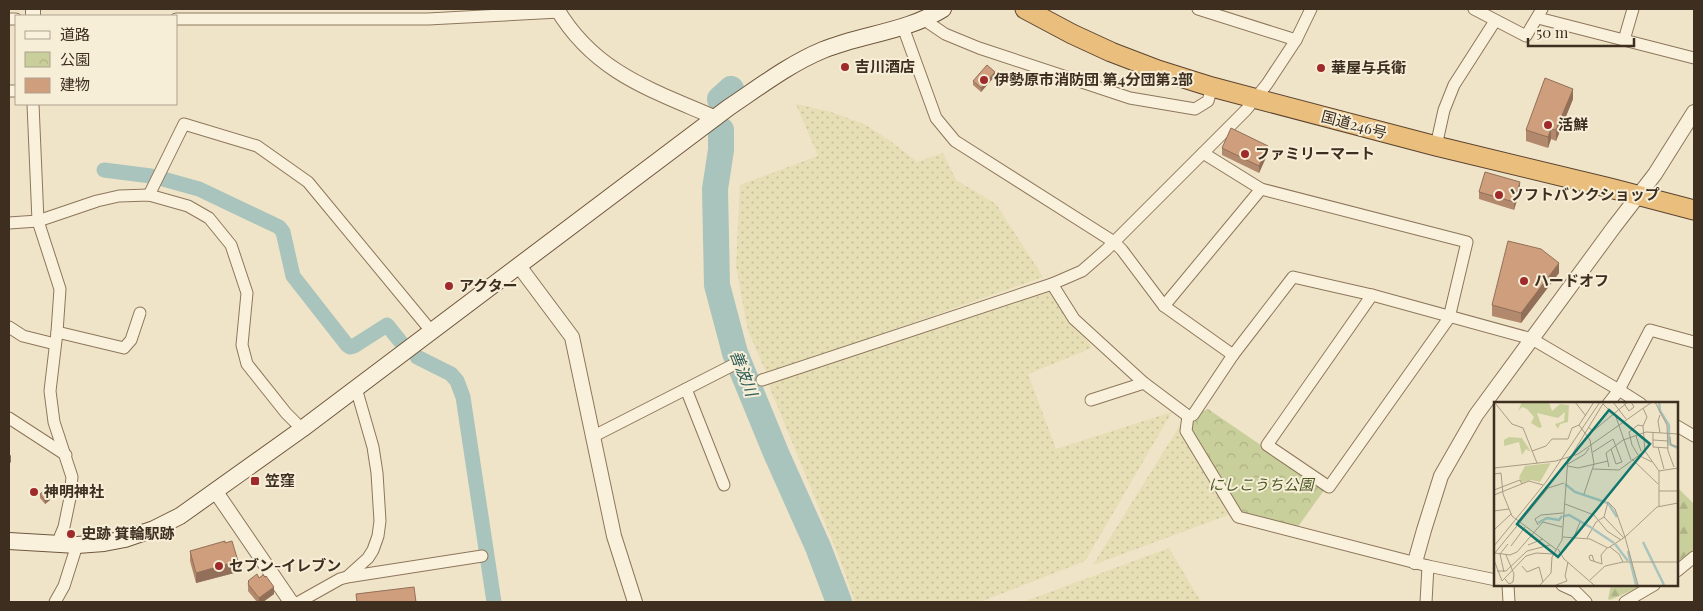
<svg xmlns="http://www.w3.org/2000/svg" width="1703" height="611" font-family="'Playfair Display','Noto Sans JP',serif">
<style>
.farmland{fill:url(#farmland-dots)}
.forest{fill:url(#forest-firs)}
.park{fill:url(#park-crowns)}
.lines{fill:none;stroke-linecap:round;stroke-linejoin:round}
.canal{stroke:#a9c4bc;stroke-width:15}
.river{stroke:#a9c4bc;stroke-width:26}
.minor-casing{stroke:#8d765c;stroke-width:13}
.tertiary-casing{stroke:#8d765c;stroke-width:16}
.secondary-casing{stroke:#6f573f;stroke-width:18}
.trunk-casing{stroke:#5b4430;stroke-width:21}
.minor{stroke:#faf1dc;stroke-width:11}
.tertiary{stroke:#faf1dc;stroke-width:14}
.secondary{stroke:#faf1dc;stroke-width:16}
.trunk{stroke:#eabe7c;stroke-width:19}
.wall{fill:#b2896c}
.shaded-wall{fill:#916f58}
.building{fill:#cf9f7d;stroke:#916f58}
.poi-dot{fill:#9e2a2b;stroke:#f7eed8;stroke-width:2}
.labels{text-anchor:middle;stroke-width:4;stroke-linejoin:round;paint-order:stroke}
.poi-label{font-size:15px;font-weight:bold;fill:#3d2e20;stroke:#f7eed8;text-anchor:start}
.street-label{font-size:15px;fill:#3d2e20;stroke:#f7eed8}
.park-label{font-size:15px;font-style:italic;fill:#4d5a26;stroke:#f7eed8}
.water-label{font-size:16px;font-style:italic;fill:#2f5d5a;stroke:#f7eed8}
.inset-river{fill:none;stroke:#a9c4bc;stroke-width:2.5}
.inset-road{fill:none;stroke:#a89b85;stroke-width:1}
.view{fill:#0f766e;fill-opacity:0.15;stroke:#0f766e;stroke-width:2.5}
.inset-edge{fill:none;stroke:#3d2e20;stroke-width:2.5}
</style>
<defs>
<pattern id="farmland-dots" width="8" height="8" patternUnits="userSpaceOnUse" patternTransform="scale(1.25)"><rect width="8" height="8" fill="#e6deb5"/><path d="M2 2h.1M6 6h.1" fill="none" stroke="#c6bf9b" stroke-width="1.8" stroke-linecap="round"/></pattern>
<pattern id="forest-firs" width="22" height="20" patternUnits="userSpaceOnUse" patternTransform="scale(1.25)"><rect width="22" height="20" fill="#c9cf9b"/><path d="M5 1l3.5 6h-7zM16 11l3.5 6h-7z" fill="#aeb285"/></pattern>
<pattern id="park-crowns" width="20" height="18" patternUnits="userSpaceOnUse" patternTransform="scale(1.25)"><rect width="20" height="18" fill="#c9cf9b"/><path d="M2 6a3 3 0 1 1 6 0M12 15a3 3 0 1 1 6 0" fill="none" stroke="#aeb285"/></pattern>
</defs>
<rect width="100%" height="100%" fill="#f0e4c8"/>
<g class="farmland">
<path d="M796 104 831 112 864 124 889 140 917 162 943 153 956 180 996 204 1043 277 767 374 748 331 736 266 740 185 818 156Z"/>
<path d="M1049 288 1092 348 1028 374 1056 449 1172 412 1085 561 980 602H855L841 562 768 383Z"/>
<path d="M1179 427 1231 514 1093 565Z"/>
<path d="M1169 548 1201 602H1023Z"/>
</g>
<g class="forest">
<path d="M1677 487 1694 504V549L1677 562Z"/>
<path d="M1611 585H1644L1610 600 1608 599Z"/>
</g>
<path class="park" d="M1208 409 1325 489 1297 528 1239 514 1191 434 1190 426 1199 413Z"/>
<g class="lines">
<g class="canal">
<path d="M104 170 151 176"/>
<path d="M163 179 199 189 279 227 283 232 293 276 347 345 350 347 354 346 387 325 400 341"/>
<path d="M417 357 451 374 457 381 463 397 494 602"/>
</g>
<g class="river">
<path d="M720 99 731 89"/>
<path d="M721 130V150L715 189 717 285 735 353 776 453 818 547 839 602"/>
</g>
<g class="minor-casing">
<g id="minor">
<path d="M1198 9 1296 40"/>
<path d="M1474 9 1526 36 1542 9"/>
<path d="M1538 18 1694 58"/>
<path d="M9 19H16"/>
<path d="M176 19H428L559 12"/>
<path d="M923 19 945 34 979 48 1130 98 1195 109 1208 101 1212 87"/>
<path d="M903 27 936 118 955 141 1114 242 1122 250 1164 306 1233 355"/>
<path d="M1624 40 1633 9"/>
<path d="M9 91H16"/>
<path d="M33 104 38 221 60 289 57 332 50 391 54 422 72 477 70 498 64 527 57 544"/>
<path d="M1436 146 1444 110 1454 85 1495 21"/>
<path d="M1203 153 1261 189 1467 242 1449 318 1329 487 1267 445 1372 295"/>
<path d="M149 195 184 124 257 146 308 182 432 332"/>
<path d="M9 223 38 221 97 201 119 196 149 195 188 206 209 218 231 245 247 293 242 345 247 364 286 413 302 429"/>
<path d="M1052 284 1074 319 1144 383 1188 416"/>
<path d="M1164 306 1261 189"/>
<path d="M9 327 23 336 55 344"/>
<path d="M57 332 124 348 131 340 140 313"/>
<path d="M762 380 1052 284 1082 271 1106 250 1246 110 1267 84 1296 40 1311 9"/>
<path d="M686 389 724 485"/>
<path d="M1091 400 1144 383"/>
<path d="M1608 404 1619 390 1650 330 1694 342"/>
<path d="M1188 416 1193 415 1233 355 1293 277 1372 295 1532 339 1619 390 1641 404"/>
<path d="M1188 416 1186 431 1238 517 1428 566 1496 580"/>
<path d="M9 418 66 455"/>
<path d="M1677 426 1694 436"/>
<path d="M592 437 733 365"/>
<path d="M1677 571 1694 557"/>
<path d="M347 577 368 558 373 550 378 536 380 521 377 473 373 447 356 388"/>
<path d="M1508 585 1509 602"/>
<path d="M1562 585 1575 591 1586 602"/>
<path d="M55 602 64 586 77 545"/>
<path d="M299 602 340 579 347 577 482 556"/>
<path d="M1426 602 1428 566"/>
<path d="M1625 602 1654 585"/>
</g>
</g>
<g class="tertiary-casing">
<g id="tertiary">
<path d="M557 9C595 73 652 90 716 118"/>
<path d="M33 16V9"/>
<path d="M519 266 572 337 614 536 635 602"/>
<path d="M216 492 291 602"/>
<path d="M1415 562 1424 530 1441 476 1476 415 1614 227 1655 174 1694 112"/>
</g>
</g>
<g class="secondary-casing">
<path id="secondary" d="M9 541 77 545 104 543 125 539 154 529 180 516 302 429 728 108C758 88 789 64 823 50 862 34 906 32 943 9"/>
</g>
<g class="trunk-casing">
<path id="trunk" d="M1025 9 1072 34 1111 52 1158 70 1212 87 1436 146 1610 188 1694 210"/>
</g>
<use href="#minor" class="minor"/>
<use href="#tertiary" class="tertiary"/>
<use href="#secondary" class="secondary"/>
<use href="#trunk" class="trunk"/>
</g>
<g class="wall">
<path d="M995 76 981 92 973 85V81Z"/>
<path d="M1573 99 1556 141 1551 139 1548 148 1526 141V130Z"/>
<path d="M1222 148 1268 153 1259 173 1222 155Z"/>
<path d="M1520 190 1514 210 1479 199V192Z"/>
<path d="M1559 273 1521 323 1492 316V305Z"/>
<path d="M40 494 50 500 45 504 40 498Z"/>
<path d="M225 543 238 572 196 583 190 561V551Z"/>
<path d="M248 581 274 594 263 602H257L248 591Z"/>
</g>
<g class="shaded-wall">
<path d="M995 72V76L981 92V88Z"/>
<path d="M1573 89V99L1556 141V130Z"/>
<path d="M1551 129V139L1548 148V137Z"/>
<path d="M1268 146V153L1259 173V166Z"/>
<path d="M1520 182V190L1514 210V202Z"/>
<path d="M1559 263V273L1521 323V313Z"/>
<path d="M11 455V462L9 464V456Z"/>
<path d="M50 496V500L45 504V501Z"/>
<path d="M238 561V572L196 583V573Z"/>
<path d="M274 587V594L263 602H259V598Z"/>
</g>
<g class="building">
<path d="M987 65 995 72 981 88 973 81Z"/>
<path d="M1545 78 1573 89 1556 130 1551 129 1548 137 1526 130Z"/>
<path d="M1231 128 1268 146 1259 166 1222 148Z"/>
<path d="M1485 172 1520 182 1514 202 1479 192Z"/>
<path d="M1508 241 1541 249 1559 263 1521 313 1492 305Z"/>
<path d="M45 490 50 496 45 501 40 494Z"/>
<path d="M225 541V543L232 541 238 561 196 573 190 551Z"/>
<path d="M257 574 259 578 263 575 265 577 266 576 274 587 259 598 248 584 249 582 248 581Z"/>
<path d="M414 587 416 602H357L356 594Z"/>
</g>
<g class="poi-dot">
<circle cx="845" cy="67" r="5"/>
<circle cx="1321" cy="68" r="5"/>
<circle cx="984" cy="80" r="5"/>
<circle cx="1548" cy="125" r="5"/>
<circle cx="1245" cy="154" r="5"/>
<circle cx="1499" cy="195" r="5"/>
<circle cx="1524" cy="281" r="5"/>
<circle cx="449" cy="286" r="5"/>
<rect x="250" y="476" width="10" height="10" rx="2.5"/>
<circle cx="34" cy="492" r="5"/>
<circle cx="71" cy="534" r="5"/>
<circle cx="219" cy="566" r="5"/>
</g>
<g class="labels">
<g class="poi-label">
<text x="855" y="72">吉川酒店</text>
<text x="1331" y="73">華屋与兵衛</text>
<text x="994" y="85">伊勢原市消防団 第4分団第2部</text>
<text x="1558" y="130">活鮮</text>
<text x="1255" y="159">ファミリーマート</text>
<text x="1509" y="200">ソフトバンクショップ</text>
<text x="1534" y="286">ハードオフ</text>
<text x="459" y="291">アクター</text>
<text x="265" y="486">笠窪</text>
<text x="44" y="497">神明神社</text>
<text x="81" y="539">史跡 箕輪駅跡</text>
<text x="229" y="571">セブン-イレブン</text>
</g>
<g class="street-label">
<text transform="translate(1354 125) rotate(15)" y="5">国道246号</text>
</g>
<g class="park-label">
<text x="1261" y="490">にしこうち公園</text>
</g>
<g class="water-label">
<text transform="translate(744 373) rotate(69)" y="6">善波川</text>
</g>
</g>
<g transform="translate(1494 402)">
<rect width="184" height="184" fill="#f0e4c8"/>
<path d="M28 0H55L58 9 66 2 75 3 74 20 66 22 64 27 61 22 70 19 71 10 64 16 43 11 48 25 45 26 37 21 40 15 33 7 28 5 24 9ZM15 35 28 36 37 50 32 47 28 53 25 40 10 44V38Z" fill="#c9cf9b"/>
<path d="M57 61 46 80 37 78 28 81 25 75 31 64Z" fill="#c9cf9b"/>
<path class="inset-river" d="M165 0 166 9 175 23V42L184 46M71 82 81 90 114 101 123 115M70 114 75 113 98 126M44 121 53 116 65 118 68 114M99 127 120 141M149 140 170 183M121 142 134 159M134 149 142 183"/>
<path class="inset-road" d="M81 0 92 14M119 0 132 17M129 0 135 9 140 5 137 0M161 0 173 23 174 49 180 65M1 1 18 22 29 26 43 61M109 2 122 15 137 58M149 6 153 15 149 24 151 49 165 69V104M166 13 164 19 166 31M85 23 96 38 100 62 90 92M149 24 144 23 135 30 138 43 144 53 158 60M94 25 99 29 134 0M159 31V45L174 46M142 34 147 49M176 35 177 43 184 45M159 38 174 39M164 45 170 67M38 49 52 44 58 37H74L78 26 85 23 100 0M99 50 119 37 128 60 122 62 117 47M79 51 110 0M138 57 164 82M74 62 91 52 95 46M74 64 84 66 114 59M115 65 112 51 129 38 152 30 184 32M0 66 62 59 84 52 158 0M99 67 125 68 151 49M165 69 184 66M0 72 7 71 9 92 18 114 63 148M54 86 70 81M0 88 26 78 28 82M165 89H184M0 93 35 79 49 83M71 102 100 113 113 129 127 138M0 109 15 107M110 115 130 136M44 123 41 117 47 113 69 111M0 128 17 112M69 135 96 137 114 146 131 135 163 105 184 101M80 135 86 120M93 136 102 120 110 115 114 100 121 107 131 135 144 183M34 143 49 137M0 144 52 80 106 0M17 144 31 125M116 145 125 152 129 160H184M64 147 70 157 100 183M1 151 16 153 23 150 49 120 68 125M0 152 54 86M0 158 8 179 32 154 42 151 59 152M100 159 98 153 95 154 96 158 108 162M108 162 107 153 113 146M28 164 33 170 45 165 49 180M3 169H12L33 149 56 143M10 170 6 152 14 142M11 177 15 182 19 180 20 172 12 153M96 178 111 164 129 160M46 183 57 171 58 155 68 138 74 56M62 183 73 179 71 174 74 160"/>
<path class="view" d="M115 8 156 42 64 155 23 122Z"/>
<rect width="184" height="184" class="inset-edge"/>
</g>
<rect width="1703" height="611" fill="none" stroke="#3d2e20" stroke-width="20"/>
<rect x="15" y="15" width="162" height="90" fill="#f7eed8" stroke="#ada18e"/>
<rect x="25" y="31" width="25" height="8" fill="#faf1dc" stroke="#ada18e"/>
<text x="60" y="40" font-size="15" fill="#3d2e20">道路</text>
<rect x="25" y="52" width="25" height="15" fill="url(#park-crowns)" stroke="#ada18e"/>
<text x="60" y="65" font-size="15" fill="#3d2e20">公園</text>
<rect x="25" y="78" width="25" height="15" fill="#cf9f7d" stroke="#ada18e"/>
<text x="60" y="90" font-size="15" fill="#3d2e20">建物</text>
<path d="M1528 38v8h106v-8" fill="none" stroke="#3d2e20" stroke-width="2.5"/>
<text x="1536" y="38" font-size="15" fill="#3d2e20" stroke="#f7eed8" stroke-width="4" paint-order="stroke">50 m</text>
</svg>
